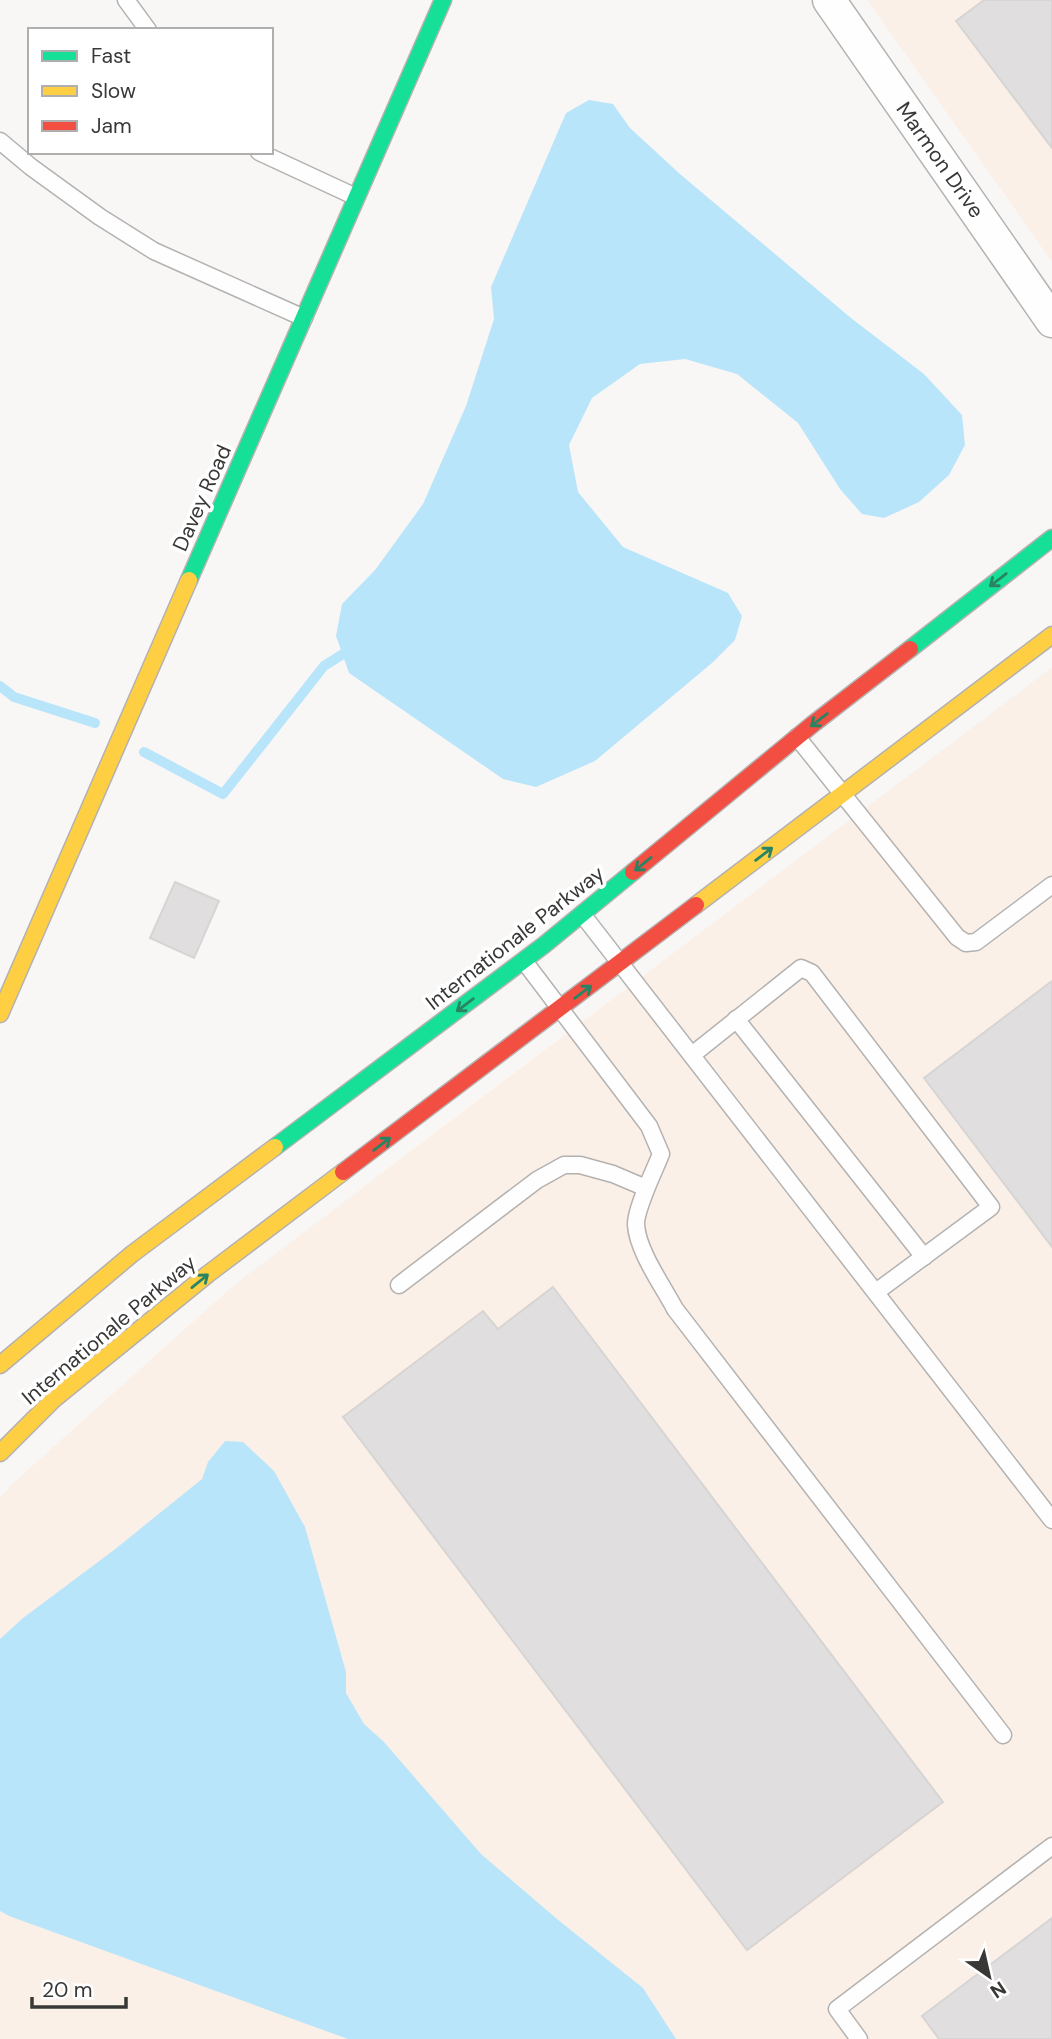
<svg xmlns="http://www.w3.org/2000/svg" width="1052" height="2039" font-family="'DM Sans',sans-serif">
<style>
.industrial{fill:#fbf0e7}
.water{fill:#b9e5fa}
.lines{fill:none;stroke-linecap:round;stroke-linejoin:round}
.stream{stroke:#b9e5fa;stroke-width:10}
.building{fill:#e0dede;stroke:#d6d5d4;stroke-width:2}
.lane-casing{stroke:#b4b2b1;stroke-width:19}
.street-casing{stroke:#b4b2b1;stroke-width:35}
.fast-casing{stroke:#b4b2b1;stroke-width:19}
.slow-casing{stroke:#b4b2b1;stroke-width:19}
.jam-casing{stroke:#b4b2b1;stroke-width:19}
.lane{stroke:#fefefe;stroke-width:16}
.street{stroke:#fefefe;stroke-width:32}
.fast{stroke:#16e098;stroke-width:16}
.slow{stroke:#ffcf43;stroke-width:16}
.jam{stroke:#f24e42;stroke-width:16}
.oneway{stroke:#298463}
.labels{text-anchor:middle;stroke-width:7;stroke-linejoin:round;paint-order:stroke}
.street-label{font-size:21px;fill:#393837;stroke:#fff}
</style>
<rect width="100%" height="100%" fill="#f9f7f6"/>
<g class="industrial">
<path d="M867 0H1052V262Z"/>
<path d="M1052 667V2039H0V1498L11 1485 235 1284Z"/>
</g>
<g class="water">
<path d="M589 100 613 104 630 128 680 174 851 318 924 374 962 415 965 445 949 475 919 502 884 518 862 514 840 489 798 423 737 374 685 359 640 364 592 398 569 445 578 492 623 547 728 593 742 616 735 640 712 663 595 761 536 787 503 779 349 673 336 636 342 604 375 570 423 504 466 406 494 319 491 287 566 113Z"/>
<path d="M225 1441 243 1442 274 1471 305 1527 346 1672V1693L364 1724 384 1742 481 1854 557 1919 643 1988 676 2039H348L9 1916 0 1911V1639L23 1618 114 1550 202 1479 208 1462Z"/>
</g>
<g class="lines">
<g class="stream">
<path d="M0 686 14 697 95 723"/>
<path d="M144 752 223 794 324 666 343 654"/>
</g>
</g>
<g class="building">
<path d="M984 0H1052V148L956 21Z"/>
<path d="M175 882 219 901 194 958 150 938Z"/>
<path d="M1052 981V1247L924 1078Z"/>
<path d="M553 1287 943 1802 747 1950 343 1417 483 1311 498 1329Z"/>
<path d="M1052 1918V2039H939L922 2016Z"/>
</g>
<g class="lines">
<g class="lane-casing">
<g id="lane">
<path d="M126 0 148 30"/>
<path d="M0 141 31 167 100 217 154 251 304 318"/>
<path d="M259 152 356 197"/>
<path d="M797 737 957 937 966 943 976 942 1052 885"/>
<path d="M582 914 1052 1520"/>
<path d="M524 961 649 1126 661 1154C655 1169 635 1210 636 1225 638 1252 663 1286 675 1309L1003 1735"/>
<path d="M736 1019 924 1257"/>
<path d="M692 1055 801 968 812 973 991 1207 876 1292"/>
<path d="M399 1285 537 1180 564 1165H580L613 1174 646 1188"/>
<path d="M859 2039 837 2009 1052 1846"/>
</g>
</g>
<g class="street-casing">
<path id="street" d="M829 0 1052 321"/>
</g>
<g class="fast-casing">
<g id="fast">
<path d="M189 580 443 0"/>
<path d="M910 649 1052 538"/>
<path d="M275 1147 544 945 633 872"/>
</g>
</g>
<g class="slow-casing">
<g id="slow">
<path d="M696 905 1052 635"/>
<path d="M0 1014 189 580"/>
<path d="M0 1365 132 1254 275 1147"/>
<path d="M0 1453 54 1399 208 1274 343 1172"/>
</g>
</g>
<g class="jam-casing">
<g id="jam">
<path d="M633 872 813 724 910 649"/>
<path d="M343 1172 696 905"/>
</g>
</g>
<use href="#lane" class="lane"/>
<use href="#street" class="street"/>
<use href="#fast" class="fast"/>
<use href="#slow" class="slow"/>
<use href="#jam" class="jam"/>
</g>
<defs><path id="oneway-shaft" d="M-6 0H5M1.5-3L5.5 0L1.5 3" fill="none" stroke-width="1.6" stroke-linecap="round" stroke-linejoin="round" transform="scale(1.75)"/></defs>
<g class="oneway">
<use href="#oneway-shaft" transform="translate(998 580) rotate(142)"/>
<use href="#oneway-shaft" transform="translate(819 720) rotate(142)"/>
<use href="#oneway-shaft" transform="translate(764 854) rotate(-37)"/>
<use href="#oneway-shaft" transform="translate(643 864) rotate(141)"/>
<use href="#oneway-shaft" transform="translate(583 992) rotate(-37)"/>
<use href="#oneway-shaft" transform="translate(465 1005) rotate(143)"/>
<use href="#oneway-shaft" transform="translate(382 1144) rotate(-37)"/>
<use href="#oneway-shaft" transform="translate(200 1281) rotate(-39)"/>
</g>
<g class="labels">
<g class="street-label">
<text transform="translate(940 160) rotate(55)" y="7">Marmon Drive</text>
<text transform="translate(202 498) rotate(-66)" y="7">Davey Road</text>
<text transform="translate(515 938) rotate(-38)" y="7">Internationale Parkway</text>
<text transform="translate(109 1330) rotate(-40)" y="7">Internationale Parkway</text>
</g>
</g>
<rect x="28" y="28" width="245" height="126" fill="#ffffff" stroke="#b0afaf" stroke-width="2"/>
<rect x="42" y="51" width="35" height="10" fill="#16e098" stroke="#b0afaf" stroke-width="2"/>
<text x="91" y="63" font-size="21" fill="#393837">Fast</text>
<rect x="42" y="86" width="35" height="10" fill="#ffcf43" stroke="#b0afaf" stroke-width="2"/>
<text x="91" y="98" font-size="21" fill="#393837">Slow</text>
<rect x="42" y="121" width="35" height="10" fill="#f24e42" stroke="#b0afaf" stroke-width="2"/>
<text x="91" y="133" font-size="21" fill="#393837">Jam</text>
<g transform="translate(989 1976) rotate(146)" stroke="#ffffff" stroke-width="5" paint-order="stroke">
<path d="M0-5L12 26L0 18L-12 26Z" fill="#393837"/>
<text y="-10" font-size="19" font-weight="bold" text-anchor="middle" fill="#393837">N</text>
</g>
<path d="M32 1997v10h94v-10" fill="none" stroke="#393837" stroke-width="3.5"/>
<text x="42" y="1997" font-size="21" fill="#393837" stroke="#ffffff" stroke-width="5" paint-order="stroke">20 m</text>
</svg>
